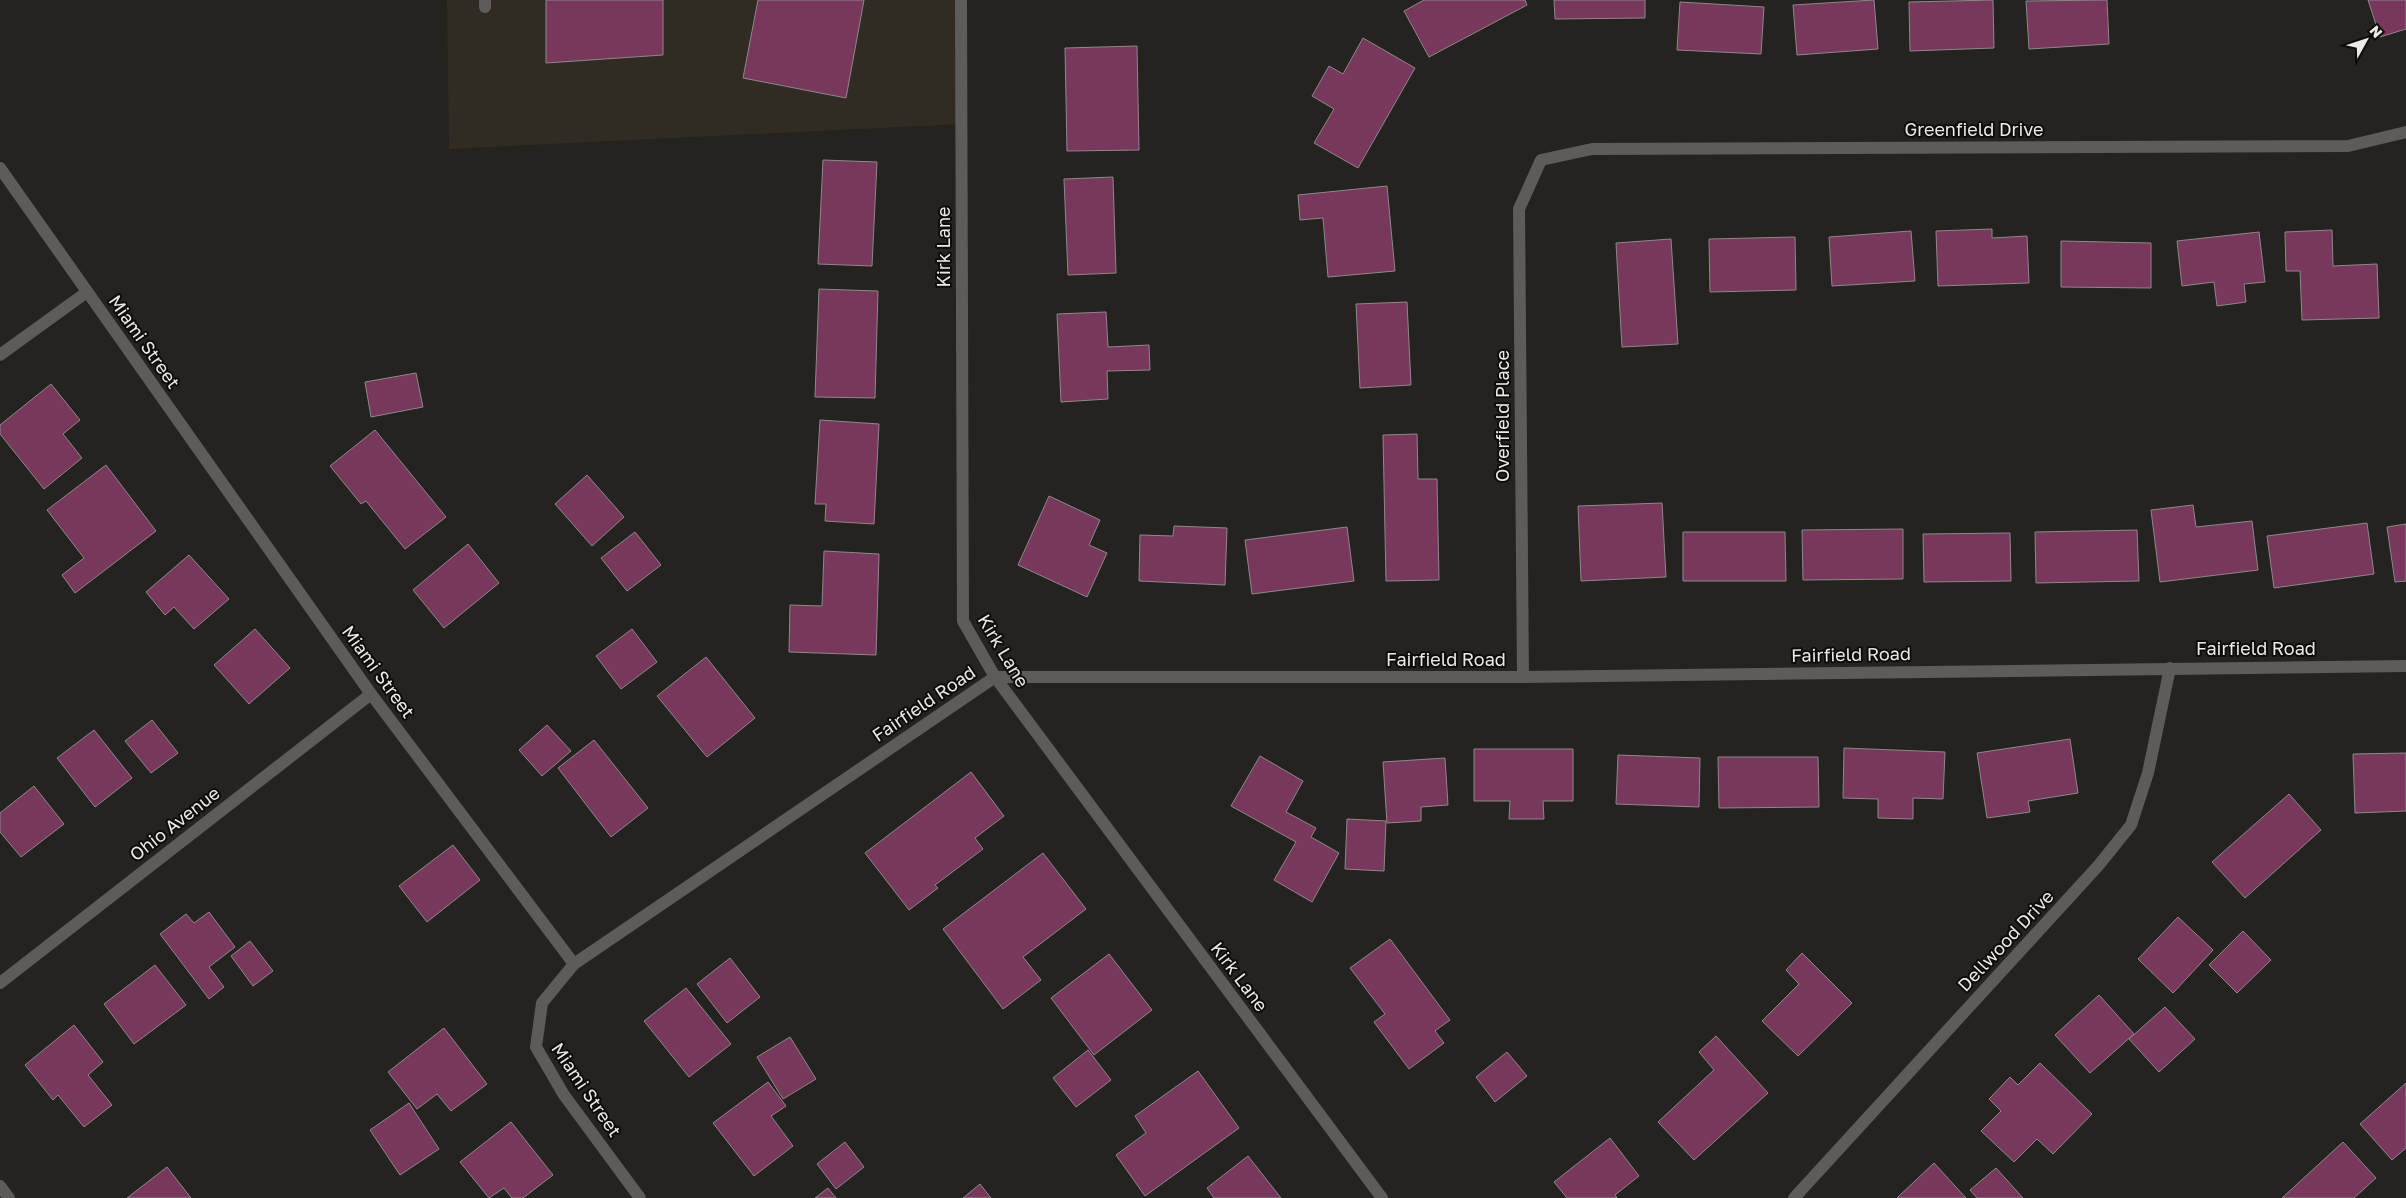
<svg xmlns="http://www.w3.org/2000/svg" width="2406" height="1198" font-family="'Golos Text',sans-serif">
<style>
.built{fill:#312c23}
.building{fill:#77385b;stroke:#8e888b}
.lines{fill:none;stroke-linecap:round;stroke-linejoin:round}
.minor{stroke:#5e5c5b;stroke-width:12}
.labels{text-anchor:middle;stroke-width:4;stroke-linejoin:round;paint-order:stroke}
.street-label{font-size:18px;fill:#ebeae7;stroke:#0d0c0b}
</style>
<rect width="100%" height="100%" fill="#25231f"/>
<path class="built" d="M447 0H961V124L449 149Z"/>
<g class="building">
<path d="M546 0H663V55L546 63Z"/>
<path d="M758 0H864L846 98 743 78Z"/>
<path d="M1424 0H1525L1527 5 1429 57 1404 11Z"/>
<path d="M1554 0H1645V18L1555 19Z"/>
<path d="M1874 0 1878 49 1797 55 1793 5Z"/>
<path d="M1993 0 1994 48 1910 51 1909 2Z"/>
<path d="M2107 0 2109 44 2029 49 2026 1Z"/>
<path d="M2368 0H2406V29L2380 37Z"/>
<path d="M1680 2 1764 7 1761 54 1677 50Z"/>
<path d="M1363 38 1415 68 1358 168 1314 143 1334 109 1312 96 1329 66 1343 74Z"/>
<path d="M1137 46 1139 150 1067 151 1065 48Z"/>
<path d="M823 160 877 162 872 266 818 264Z"/>
<path d="M1113 177 1116 273 1068 275 1064 179Z"/>
<path d="M1387 186 1395 271 1328 277 1323 218 1300 220 1298 195Z"/>
<path d="M1992 229V238L2027 236 2029 283 1938 286 1936 231Z"/>
<path d="M2332 230 2333 266 2377 264 2379 318 2302 320 2300 271H2286L2285 232Z"/>
<path d="M1911 231 1915 281 1832 286 1829 237Z"/>
<path d="M2259 232 2265 282 2244 284 2246 302 2217 306 2214 282 2182 286 2177 241Z"/>
<path d="M1795 237 1796 290 1710 292 1709 239Z"/>
<path d="M1671 239 1678 344 1622 347 1616 243Z"/>
<path d="M2061 241 2151 243V288L2061 287Z"/>
<path d="M819 289 878 291 875 398 815 397Z"/>
<path d="M1407 302 1411 385 1360 388 1356 304Z"/>
<path d="M1106 312 1108 347 1149 345 1150 370 1107 371 1108 399 1061 402 1057 314Z"/>
<path d="M416 373 423 407 371 417 365 382Z"/>
<path d="M51 384 80 420 63 434 82 458 44 489 0 434V425Z"/>
<path d="M820 420 879 424 874 524 825 521 826 504H815Z"/>
<path d="M375 430 446 517 405 549 366 501 361 504 330 466Z"/>
<path d="M1417 434 1418 479H1437L1439 580 1386 581 1383 435Z"/>
<path d="M106 465 156 531 75 593 62 575 84 558 47 510Z"/>
<path d="M587 475 624 517 592 546 555 504Z"/>
<path d="M1049 496 1100 520 1089 545 1107 553 1087 597 1018 565Z"/>
<path d="M1662 503 1666 577 1581 581 1578 506Z"/>
<path d="M2193 505 2196 527 2252 521 2258 570 2160 582 2151 510Z"/>
<path d="M2367 523 2374 574 2274 588 2267 536Z"/>
<path d="M2406 524V581L2395 582 2387 527Z"/>
<path d="M1174 526 1227 528 1225 585 1139 581 1140 535 1173 536Z"/>
<path d="M1347 527 1354 581 1252 594 1245 540Z"/>
<path d="M1903 529V579L1803 580 1802 530Z"/>
<path d="M2137 530 2139 581 2036 583 2035 532Z"/>
<path d="M635 532 661 565 627 591 601 558Z"/>
<path d="M1683 532H1785L1786 581H1683Z"/>
<path d="M2010 533 2011 581 1924 582 1923 534Z"/>
<path d="M468 544 499 583 444 628 413 590Z"/>
<path d="M824 551 879 554 876 655 789 652 790 605 822 606Z"/>
<path d="M189 555 229 599 194 629 174 607 165 615 146 592Z"/>
<path d="M255 629 290 668 249 704 214 665Z"/>
<path d="M632 629 657 662 621 689 596 656Z"/>
<path d="M706 657 755 718 707 757 657 696Z"/>
<path d="M152 720 178 753 151 773 125 741Z"/>
<path d="M547 725 571 751 542 776 519 750Z"/>
<path d="M94 730 132 778 95 807 57 758Z"/>
<path d="M2070 739 2078 793 2028 801 2030 812 1987 818 1977 753Z"/>
<path d="M594 740 648 808 611 837 558 768Z"/>
<path d="M1844 748 1945 752 1943 799 1913 798V819L1878 818V799L1843 798Z"/>
<path d="M1474 749H1573V801H1543L1544 819H1509L1510 801H1474Z"/>
<path d="M2406 753V811L2355 813 2353 754Z"/>
<path d="M1618 755 1700 758 1699 807 1616 804Z"/>
<path d="M1260 756 1303 781 1286 812 1316 828 1311 837 1339 853 1312 902 1274 880 1296 842 1231 806Z"/>
<path d="M1718 757H1818L1819 807 1719 808Z"/>
<path d="M1445 758 1448 805 1421 807V821L1387 823 1383 762Z"/>
<path d="M971 772 1004 816 975 838 983 849 935 885 938 888 909 910 865 853Z"/>
<path d="M34 786 64 824 21 857 0 832V813Z"/>
<path d="M2289 794 2321 830 2245 898 2212 862Z"/>
<path d="M1347 819 1386 821 1384 871 1345 869Z"/>
<path d="M453 845 480 880 427 922 399 886Z"/>
<path d="M1043 853 1086 909 1023 957 1041 980 1003 1009 943 929Z"/>
<path d="M209 912 235 947 209 967 224 987 209 999 160 934 186 914 194 923Z"/>
<path d="M2178 917 2213 950 2173 993 2138 959Z"/>
<path d="M2243 931 2271 960 2237 993 2209 965Z"/>
<path d="M1390 939 1450 1020 1435 1031 1444 1043 1409 1069 1374 1022 1385 1014 1350 968Z"/>
<path d="M250 941 273 971 253 986 231 956Z"/>
<path d="M1802 953 1852 1003 1798 1056 1762 1021 1799 984 1786 970Z"/>
<path d="M1109 954 1152 1010 1094 1055 1051 998Z"/>
<path d="M730 958 760 997 727 1023 697 984Z"/>
<path d="M155 965 186 1005 134 1044 104 1004Z"/>
<path d="M686 988 731 1044 689 1077 644 1021Z"/>
<path d="M2099 995 2134 1034 2090 1073 2055 1035Z"/>
<path d="M2165 1007 2195 1039 2159 1072 2129 1039Z"/>
<path d="M74 1025 103 1062 88 1075 112 1105 84 1127 58 1095 53 1100 25 1065Z"/>
<path d="M444 1028 487 1084 451 1111 437 1094 417 1109 388 1072Z"/>
<path d="M1716 1036 1768 1093 1694 1160 1658 1122 1714 1070 1699 1052Z"/>
<path d="M790 1037 816 1079 783 1099 757 1057Z"/>
<path d="M1088 1050 1111 1080 1076 1107 1053 1078Z"/>
<path d="M1507 1052 1527 1076 1495 1102 1476 1077Z"/>
<path d="M2040 1063 2092 1114 2053 1154 2037 1139 2014 1162 1981 1131 2001 1111 1989 1099 2010 1077 2018 1085Z"/>
<path d="M1198 1071 1239 1128 1145 1196 1116 1155 1146 1133 1135 1116Z"/>
<path d="M768 1082 786 1106 771 1116 793 1146 754 1176 713 1123Z"/>
<path d="M2406 1083V1148L2392 1160 2360 1124Z"/>
<path d="M409 1103 439 1149 400 1175 370 1130Z"/>
<path d="M511 1122 553 1175 523 1198H512L504 1188 489 1198 460 1162Z"/>
<path d="M1610 1138 1639 1176 1615 1195 1617 1198H1567L1554 1182Z"/>
<path d="M845 1142 864 1167 836 1189 817 1164Z"/>
<path d="M2343 1142 2376 1178 2354 1198H2282Z"/>
<path d="M1248 1156 1281 1198H1214L1207 1188Z"/>
<path d="M1934 1163 1966 1198H1897Z"/>
<path d="M167 1167 191 1198H127Z"/>
<path d="M1996 1168 2023 1198H1977L1970 1190Z"/>
<path d="M980 1184 991 1198H963Z"/>
<path d="M828 1188 836 1198H815Z"/>
</g>
<g class="lines">
<g class="minor">
<path d="M961 0 963 621 995 677 1382 1198"/>
<path d="M485 7V0"/>
<path d="M0 168 371 694 574 964"/>
<path d="M0 355 87 292"/>
<path d="M1523 677 1519 209 1541 160 1592 149 2348 146 2406 132"/>
<path d="M0 983 371 694"/>
<path d="M0 1186 9 1198"/>
<path d="M640 1198 564 1095 536 1047 542 1003 574 964 995 677H1523L2406 666"/>
<path d="M1794 1198 2098 866 2131 825 2148 773 2170 668"/>
</g>
</g>
<g class="labels">
<g class="street-label">
<text x="1974" y="136">Greenfield Drive</text>
<text transform="translate(944 247) rotate(-90)" y="6">Kirk Lane</text>
<text transform="translate(144 342) rotate(55)" y="6">Miami Street</text>
<text transform="translate(1503 416) rotate(-90)" y="6">Overfield Place</text>
<text x="2256" y="655">Fairfield Road</text>
<text transform="translate(1003 651) rotate(59)" y="6">Kirk Lane</text>
<text transform="translate(1851 655) rotate(-1)" y="6">Fairfield Road</text>
<text x="1446" y="666">Fairfield Road</text>
<text transform="translate(378 672) rotate(54)" y="6">Miami Street</text>
<text transform="translate(924 704) rotate(-34)" y="6">Fairfield Road</text>
<text transform="translate(175 824) rotate(-38)" y="6">Ohio Avenue</text>
<text transform="translate(2006 941) rotate(-47)" y="6">Dellwood Drive</text>
<text transform="translate(1239 977) rotate(53)" y="6">Kirk Lane</text>
<text transform="translate(586 1090) rotate(56)" y="6">Miami Street</text>
</g>
</g>
<g transform="translate(2366 40) rotate(50)" stroke="#0d0c0b" stroke-width="4" paint-order="stroke">
<path d="M0-4L9 19L0 12L-9 19Z" fill="#ebeae7"/>
<text y="-8" font-size="14" font-weight="bold" text-anchor="middle" fill="#ebeae7">N</text>
</g>
</svg>
